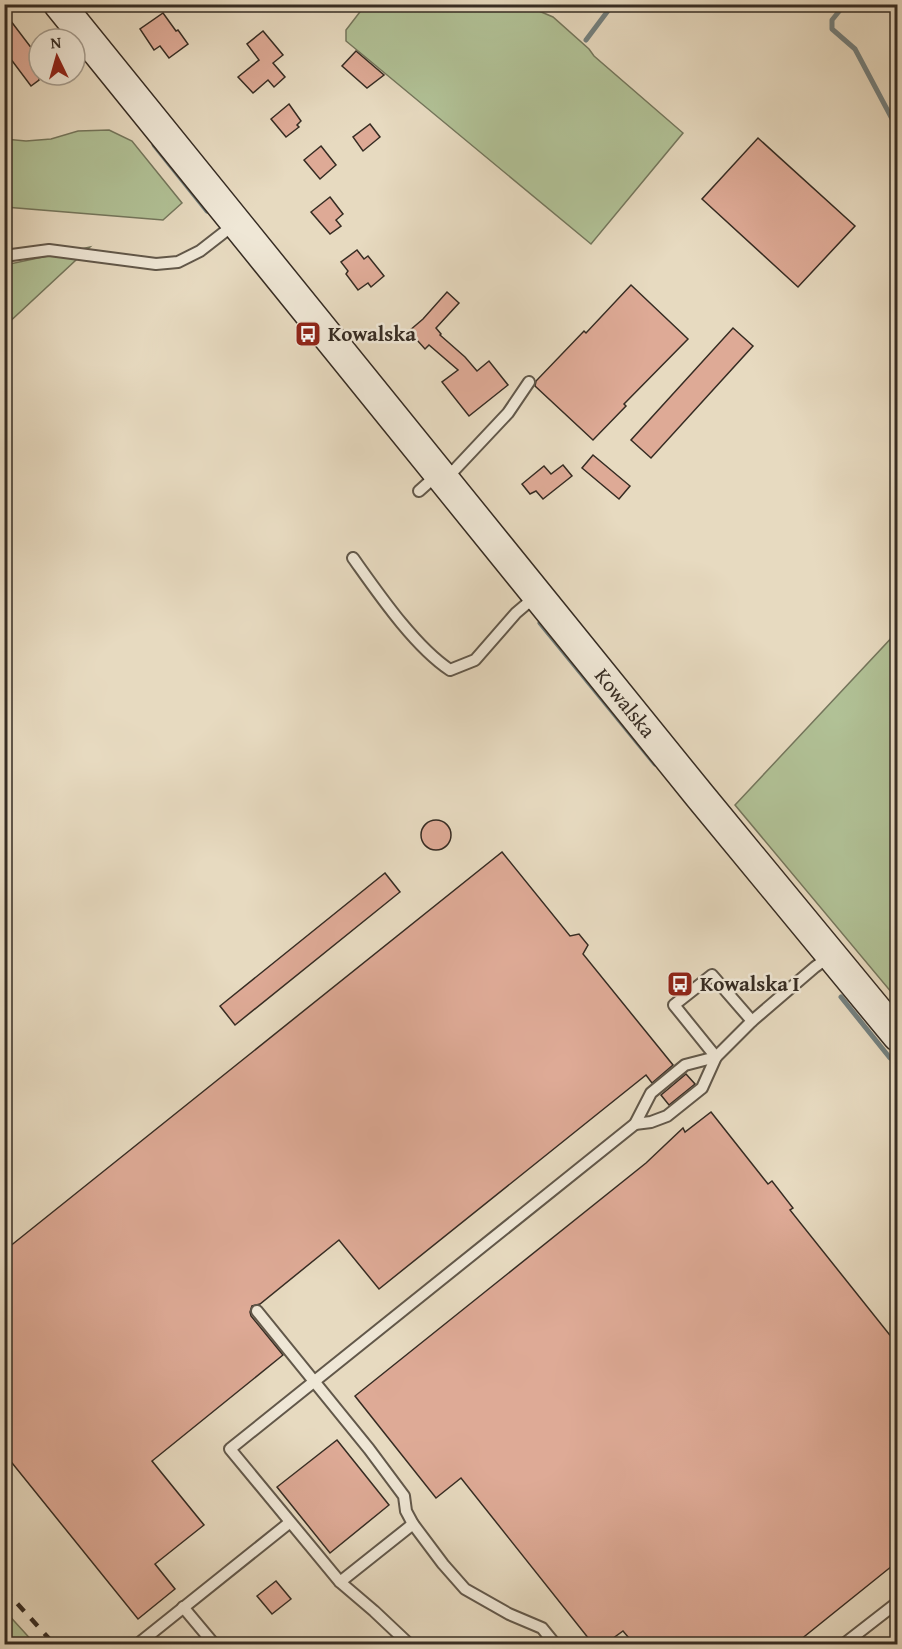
<svg xmlns="http://www.w3.org/2000/svg" width="902" height="1649" font-family="'Gentium Book Plus',serif">
<style>
.green{fill:#b1c196;stroke:#74765c;stroke-width:1.5}
.lines{fill:none;stroke-linecap:round;stroke-linejoin:round}
.stream{stroke:#73807f;stroke-width:5}
.building{fill:#deaa96;stroke:#362c23;stroke-width:1.5}
.lane-casing{stroke:#62584a;stroke-width:14}
.secondary-casing{stroke:#362c23;stroke-width:33}
.lane{stroke:#efe7d6;stroke-width:10}
.secondary{stroke:#efe7d6;stroke-width:30}
.rail{stroke:#362c23;stroke-width:4.5;stroke-dasharray:10 10;stroke-linecap:butt}
.labels{text-anchor:middle;stroke-width:5;stroke-linejoin:round;paint-order:stroke}
.poi-label{font-size:21px;font-weight:bold;fill:#362c23;stroke:#efe7d6;text-anchor:start}
.street-label{font-size:21px;fill:#362c23;stroke:#efe7d6}
</style>
<rect width="100%" height="100%" fill="#e7dac0"/>
<filter id="stains"><feTurbulence type="fractalNoise" baseFrequency=".00333" numOctaves="4"/><feColorMatrix values="0 0 0 0 .2 0 0 0 0 .09 0 0 0 0 .02 0 0 0 .5 -.17"/></filter>
<radialGradient id="worn" r=".72"><stop offset=".6" stop-color="#630" stop-opacity="0"/><stop offset="1" stop-color="#630" stop-opacity=".3"/></radialGradient>
<g class="green">
<path d="M366 4 525 5 553 17 589 49 594 56 683 133 591 244 346 41V30Z"/>
<path d="M109 130 132 141 182 203 163 220 5 207V139L26 141 51 139 78 131Z"/>
<path d="M90 247 5 326V265Z"/>
<path d="M897 632V999L735 805Z"/>
<path d="M5 1611 35 1644H5Z"/>
</g>
<g class="lines">
<g class="stream">
<path d="M845 4 832 20V29L855 49 898 130"/>
<path d="M586 40 613 4"/>
<path d="M154 145 207 211"/>
<path d="M540 623 655 764"/>
<path d="M841 997 890 1058"/>
</g>
</g>
<g class="building">
<path d="M4 12 39 58V80L31 86 4 50Z"/>
<path d="M163 13 176 31 178 30 188 44 169 58 160 46 154 50 140 29Z"/>
<path d="M263 31 283 55 273 63 285 77 274 87 268 80 253 93 238 77 259 60 247 44Z"/>
<path d="M356 51 384 75 367 88 342 66Z"/>
<path d="M289 104 301 121 297 125 299 127 286 137 271 119Z"/>
<path d="M370 124 380 137 363 151 353 137Z"/>
<path d="M758 138 855 226 798 287 702 199Z"/>
<path d="M321 146 336 165 320 179 304 160Z"/>
<path d="M330 197 343 214 336 220 341 226 330 234 311 212Z"/>
<path d="M357 250 364 259 368 256 384 276 371 287 368 283 358 290 346 274 348 271 341 262Z"/>
<path d="M631 285 688 339 624 404 626 406 593 440 535 386 536 381 584 331 586 333Z"/>
<path d="M447 292 459 303 436 328 441 334 440 335 465 357 477 371 489 361 508 385 469 416 442 382 458 370 429 345 425 349 409 331 423 319Z"/>
<path d="M733 328 753 346 651 458 631 440Z"/>
<path d="M593 455 630 486 619 499 582 468Z"/>
<path d="M563 465 572 476 543 499 536 491 530 494 522 484 544 466 551 474Z"/>
<circle cx="436" cy="835" r="15"/>
<path d="M502 852 570 936 579 934 588 945 583 954 673 1065 652 1083 646 1075 379 1289 339 1240 260 1304 252 1306 250 1312 251 1316 283 1355 152 1461 204 1525 155 1564 175 1589 138 1619 4 1453V1251Z"/>
<path d="M385 873 400 892 235 1025 220 1006Z"/>
<path d="M686 1074 695 1084 669 1105 661 1095Z"/>
<path d="M711 1112 768 1184 772 1181 793 1208 790 1210 897 1344V1562L795 1644H634L623 1631 605 1644H593L461 1478 436 1498 355 1396 646 1163 683 1128 685 1132Z"/>
<path d="M337 1440 389 1505 330 1553 277 1487Z"/>
<path d="M276 1581 291 1599 272 1614 257 1596Z"/>
</g>
<g class="lines">
<g class="lane-casing">
<g id="lane">
<path d="M4 256 49 250 156 264 178 262 200 251 236 223"/>
<path d="M445 480 508 413 529 382"/>
<path d="M419 491 437 475"/>
<path d="M353 558C378 593 414 646 450 670L475 660 516 613 536 596"/>
<path d="M716 1057 674 1005 712 975 752 1021"/>
<path d="M635 1124 651 1122 667 1116 702 1088 716 1057 752 1021 815 967 829 957"/>
<path d="M257 1311 369 1449 404 1496 406 1511 413 1524 443 1564 465 1589 509 1614 542 1628 555 1644"/>
<path d="M340 1582 413 1524"/>
<path d="M183 1607 214 1644"/>
<path d="M138 1644 289 1523"/>
<path d="M409 1644 374 1611 340 1582 230 1449 635 1124 651 1093 685 1065 716 1057"/>
<path d="M844 1644 898 1602"/>
</g>
</g>
<g class="secondary-casing">
<path id="secondary" d="M59 4 700 796 898 1036"/>
</g>
<use href="#lane" class="lane"/>
<use href="#secondary" class="secondary"/>
<path class="rail" d="M4 1589 54 1644"/>
</g>
<defs>
<g id="bus-square" transform="scale(1.35)"><rect x="-9" y="-9" width="18" height="18" rx="4" fill="#8f2418" stroke="#efe7d6"/><path d="M-5-6H5V4H4V6H2V4H-2V6H-4V4H-5ZM-3.5-4V0h7V-4ZM-3.5 1.2v1.5H-2V1.2ZM2 1.2v1.5H3.5V1.2Z" fill="#fff"/></g>
</defs>
<g fill-rule="evenodd">
<use href="#bus-square" x="308" y="334"/>
<use href="#bus-square" x="680" y="984"/>
</g>
<g class="labels">
<g class="poi-label">
<text x="328" y="341">Kowalska</text>
<text x="700" y="991">Kowalska I</text>
</g>
<g class="street-label">
<text transform="translate(625 703) rotate(51)" y="7">Kowalska</text>
</g>
</g>
<rect width="902" height="1649" fill="none" stroke="#e7dac0" stroke-width="24"/>
<rect x="6" y="6" width="890" height="1637" fill="none" stroke="#362c23" stroke-width="3"/>
<rect x="12" y="12" width="878" height="1625" fill="none" stroke="#362c23" stroke-width="1.5"/>
<g transform="translate(57 57) rotate(355)"><circle r="28" fill="#efe7d6" stroke="#a59c8e" stroke-width="1.5"/>
<path d="M0-4.5L10 22L0 15L-10 22Z" fill="#8f2418"/>
<text y="-9" font-size="16" font-weight="bold" text-anchor="middle" fill="#362c23">N</text>
</g>
<rect width="100%" height="100%" filter="url(#stains)"/>
<rect width="100%" height="100%" fill="url(#worn)"/>
</svg>
